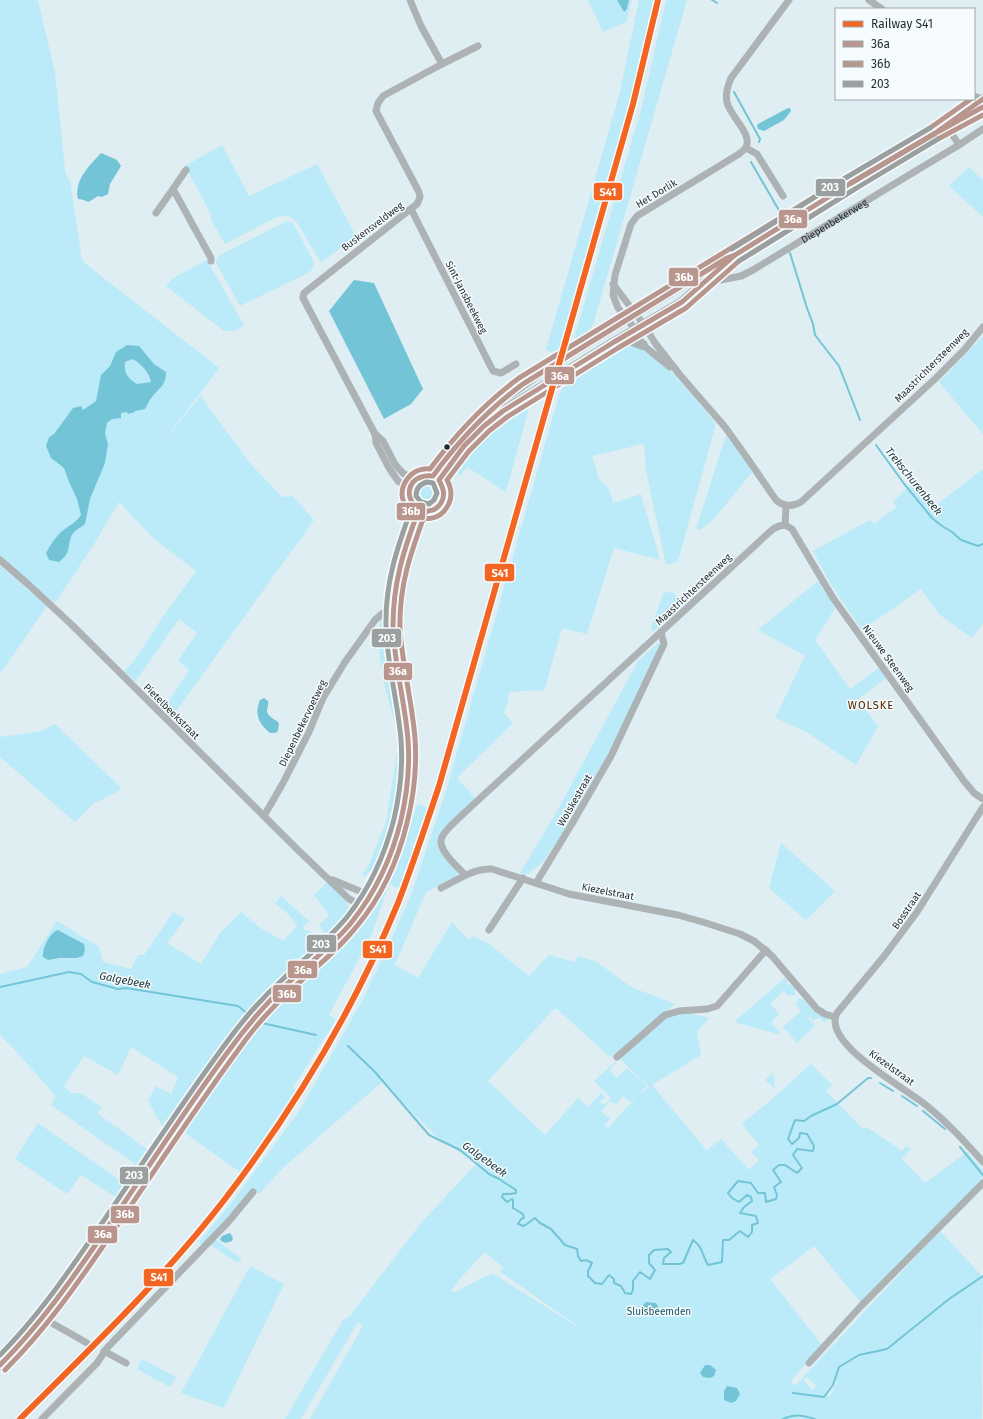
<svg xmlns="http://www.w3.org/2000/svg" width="983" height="1419" font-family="'Fira Sans',sans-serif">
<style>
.green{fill:#bbebf8;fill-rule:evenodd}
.water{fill:#74c4d8;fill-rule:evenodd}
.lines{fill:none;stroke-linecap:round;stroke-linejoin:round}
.stream{stroke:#74c4d8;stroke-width:2}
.minor{stroke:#adb2b5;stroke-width:7}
.secondary{stroke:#aab2b5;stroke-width:10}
.bus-1-casing{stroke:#f6fbfd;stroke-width:8}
.bus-2-casing{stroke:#f6fbfd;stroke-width:8}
.bus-3-casing{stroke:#f6fbfd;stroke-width:8}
.bus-1{stroke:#b8968e;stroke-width:5}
.bus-2{stroke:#b8968e;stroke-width:5}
.bus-3{stroke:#9a9fa0;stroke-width:5}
.rail-1-casing{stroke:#f6fbfd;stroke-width:9}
.rail-1{stroke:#f26522;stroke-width:6}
.bus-dot{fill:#1f2a2d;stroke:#f6fbfd;stroke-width:1.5}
.labels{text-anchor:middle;stroke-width:3;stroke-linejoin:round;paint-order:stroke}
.street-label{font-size:10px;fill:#1f2a2d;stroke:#f6fbfd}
.park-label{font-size:10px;fill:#185463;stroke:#f6fbfd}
.water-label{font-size:11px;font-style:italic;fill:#1f373e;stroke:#f6fbfd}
.neighbourhood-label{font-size:11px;letter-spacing:1px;fill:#4f2300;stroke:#f6fbfd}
.line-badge{stroke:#f6fbfd;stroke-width:1.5}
.badge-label{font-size:11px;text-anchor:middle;font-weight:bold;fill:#fff}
</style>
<rect width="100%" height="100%" fill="#dfeef2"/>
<g class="green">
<path d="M0 0H38L55 72 65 169 67 177 70 180 82 261 219 368 154 454 201 395 210 409 248 461 282 497 293 496 314 520 172 717 163 709 179 686 189 670 178 660 197 633 179 619 135 682 124 671 134 661 162 618 196 571 155 540 119 502 96 541 55 603 42 594 0 556Z"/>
<path d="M588 0H617L624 11 627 9 629 0H632L627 20 626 22 603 32Z"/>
<path d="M639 0H655L632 92 560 350 554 353 548 351 546 349 620 92Z"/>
<path d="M666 0H687L593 325 588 331 589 333 573 342 642 106Z"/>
<path d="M222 145 249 196 317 164 356 236 321 263 296 221 289 216 277 217 225 244 210 218 212 216 185 166Z"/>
<path d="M969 167 983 180V217L949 186Z"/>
<path d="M287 221 293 223 314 262 312 270 306 274 240 306 216 263V260L220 255Z"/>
<path d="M207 260 244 325 235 331H224L166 286 173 278Z"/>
<path d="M983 336V434L939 382Z"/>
<path d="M629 343C663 356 694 396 716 424L678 561 666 565 646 471 644 444 592 456 599 479 609 489 613 503 641 494 660 560 614 548 587 634 562 628 544 692 534 690 511 692 508 695V701L504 713 513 723 457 778 475 798C465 808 431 835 440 851 444 858 452 864 457 870V876L426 892 395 965 418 978 452 922 469 940 473 936 489 944 529 976 549 955 575 962 578 956 597 962 631 987 675 1004 615 1054V1055L614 1057 609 1056 557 1009H554L488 1081 545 1135 578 1098 588 1107 601 1093 605 1097 600 1102 604 1105 611 1098 594 1081 618 1059H619L609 1070 617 1078 627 1068 647 1086 630 1102 623 1096 615 1105 610 1101 601 1111 610 1119 605 1125 608 1128 637 1096 649 1087 620 1059 666 1018C682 1011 693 1013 709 1018L697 1032 701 1055 652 1085 704 1147 706 1151 721 1139 749 1170 759 1160 751 1152 759 1145 742 1124 780 1092 811 1064 832 1085 826 1091 863 1129 867 1127 902 1151 906 1146 911 1149 902 1159 925 1183 967 1152 983 1170V1178L861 1303 814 1246 770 1279 822 1345 791 1381 795 1386 940 1231 983 1277 982 1419H310L361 1329 362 1325 358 1322 301 1419H285L343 1320 350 1316 421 1223 477 1163 439 1139 382 1082 283 1168 259 1194 253 1189 202 1245 199 1242 232 1202 297 1114 338 1044 362 1001 390 943 412 892 446 791 559 395 566 382 618 348ZM485 1252 504 1268 499 1271 589 1334 492 1273 455 1292H451L458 1281ZM806 1377 817 1386 812 1390 804 1380ZM837 1380 833 1391 828 1397 826 1390Z"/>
<path d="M551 359 548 365 469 425H465L493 397 524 373 539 362Z"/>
<path d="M531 397 534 405 529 408 506 492 467 467 460 476 452 468 463 453 484 431Z"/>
<path d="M726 435 754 470 713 520 700 530 696 529Z"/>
<path d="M983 469V623L972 638 940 615 921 589 862 630 829 581 813 551 870 520 874 524 897 507 893 502 912 483 935 506Z"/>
<circle cx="427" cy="493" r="12"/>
<path d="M404 564H408C403 593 402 621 404 649 406 672 412 694 415 716 419 745 418 772 414 801H410C412 777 414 754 412 731 408 696 399 662 397 628 396 606 400 585 404 564Z"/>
<path d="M0 566 47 606 0 674Z"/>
<path d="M818 581 835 608 815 640 850 689 879 668 886 678 858 699 878 727 856 765 803 730 775 718 805 656 758 630Z"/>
<path d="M664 592 674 593 680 605 654 631H652L651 630V627Z"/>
<path d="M382 618 388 619V623L400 707 397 714 400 728 397 729C388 697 377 666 379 633 380 628 379 623 382 618Z"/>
<path d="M659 642 660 644 657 653 608 754 560 836 544 861 528 874 520 873 556 813 638 661Z"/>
<path d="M55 724 119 786 121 790 93 804 75 822 0 757V737L41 731Z"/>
<path d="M397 753 404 755C403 764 403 774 403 783 399 813 388 842 376 869L370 871 364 877 362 874 368 867 386 822Z"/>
<path d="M419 804 428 808 399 888 389 884 372 934 329 1015 336 1020 293 1087 296 1091 240 1172 182 1131C207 1092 235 1045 268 1013 302 979 348 951 374 909 376 906 379 903 380 900 383 895 387 888 390 882 401 857 408 831 417 805Z"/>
<path d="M781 843 835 891 806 920 769 888Z"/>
<path d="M327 882C333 888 352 903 349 912 342 933 302 961 285 976 278 981 270 988 265 994 259 1001 254 1010 249 1017 219 1054 193 1094 166 1134L148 1100 156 1086 171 1094 178 1077 131 1047 118 1075 84 1056 64 1086 71 1093H81L102 1108 97 1113 152 1153 142 1169 51 1105 56 1096 13 1048 0 1035V974L27 967 57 921 99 947 103 962 131 969 138 955H144L173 912 185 919 167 943 201 964 221 932 241 912 262 929 283 941 297 926 289 915 275 903 281 896 309 921 302 928 319 936 324 932 319 925 329 915 314 895ZM58 930 83 956C73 960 61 957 51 960Z"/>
<path d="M786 977 788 980 786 982 789 986 791 984 795 989V995L789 996 784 991 770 1003 779 1014 771 1022 780 1032 778 1034 734 1022Z"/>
<path d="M798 998 804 1000 816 1013 830 1019 824 1022 819 1017 813 1021 810 1016 808 1018 815 1026 797 1043 783 1027 801 1011 796 1004Z"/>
<path d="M773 1072 775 1089 765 1080Z"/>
<path d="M38 1123 129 1187 120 1200 81 1175 67 1194 15 1159Z"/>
<path d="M215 1239 242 1259 237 1263 210 1244Z"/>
<path d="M250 1266 284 1284 224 1408 181 1393Z"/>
<path d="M142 1359 176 1377 170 1387 137 1369Z"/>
</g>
<g class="water">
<path d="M617 0H629L627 9 624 12Z"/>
<path d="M788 108H790L791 111 784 120 764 131 758 129 757 126 758 124Z"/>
<path d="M101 153 117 160 121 166 110 184 108 194 102 197 98 196C83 206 91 200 78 199 74 180 89 166 101 153Z"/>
<path d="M354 280 374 283 423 389 411 404 384 419 329 311Z"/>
<path d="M127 345 139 346 154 364 166 372C166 386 159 388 152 397 149 401 147 405 145 409L135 411V412L128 414 127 412 121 413V418L112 419 107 423 105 434 108 444 105 463 90 499 85 524C80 528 73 531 71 537 67 550 71 552 59 562L49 560 46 553C50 545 55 538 61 532 68 526 76 523 81 515L77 499 69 482 64 468 51 458 46 446 49 437 54 434 73 408 81 406 83 410 96 401 101 375 110 366 116 352ZM133 359C142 365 149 372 151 382L137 384C127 377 124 374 125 362Z"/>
<path d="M264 698 268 701C269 704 267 708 267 711 267 716 276 720 279 723L278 731 275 733H270C259 724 254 714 260 700Z"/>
<path d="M58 930 84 944 85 950 83 956 77 958H60L48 960 43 957C42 949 50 932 58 930Z"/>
<path d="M230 1233 233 1238 232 1241 226 1243 221 1241 220 1239 222 1236Z"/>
<path d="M646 1302 656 1303 659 1308 653 1315 645 1312 642 1306Z"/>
<path d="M705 1365H710L716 1370 714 1376 710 1378 703 1377 700 1373Z"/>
<path d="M727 1386 737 1388 740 1394 736 1401 731 1403 724 1400V1391Z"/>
</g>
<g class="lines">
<g class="stream">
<path d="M712 0 717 3"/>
<path d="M734 92 760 139 759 142"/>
<path d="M751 162 780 212"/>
<path d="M790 253 807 308 813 324 815 335 839 366 860 420"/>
<path d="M876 445 905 485 932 518 942 526 952 532 961 540 978 546 983 544"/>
<path d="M0 987 69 972 81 974 92 982 118 989 126 988 238 1006 248 1014"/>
<path d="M262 1023 316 1035"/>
<path d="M348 1046 375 1072 429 1135 460 1150 489 1174 499 1179 516 1190V1193L510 1194H503L502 1197 507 1202 512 1199 513 1200V1208L523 1214 524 1218 521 1219 518 1224 524 1226 535 1218 540 1223 551 1229 565 1245 577 1249 578 1256 581 1261 586 1260 592 1263 588 1271V1276L595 1283 602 1284 609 1275 614 1279V1283L621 1286 625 1293 631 1294 633 1290V1281L640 1272 650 1279 655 1270 649 1263V1255L654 1250 668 1249 671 1252 664 1258 663 1264H679L683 1263 693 1240C703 1247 702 1255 708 1265L722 1262 723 1240H729L740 1231 748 1237 752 1232V1225L758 1223 756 1216 740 1213 744 1207 752 1201 751 1197 747 1195 739 1202 732 1198 728 1193 738 1181 751 1183 758 1193H765L766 1202 776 1199 777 1195 774 1187 781 1182 773 1170 779 1165H785L797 1173 802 1168 793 1155 797 1149 813 1151 814 1146 807 1134 800 1133 799 1138 792 1144 788 1139 795 1120 804 1121 811 1116 837 1104 868 1078H871"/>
<path d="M880 1083 893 1091"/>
<path d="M902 1096 917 1106"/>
<path d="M923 1111 945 1129"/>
<path d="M960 1147 983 1175"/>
<path d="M793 1393 824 1397 833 1385 839 1367 859 1355 887 1349 949 1299 983 1276"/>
<path d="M783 1419C795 1414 803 1415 815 1419"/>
</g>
<g class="minor">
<path d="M410 0 421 26 442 64"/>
<path d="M869 0 882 9"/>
<path d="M974 96 979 98H983"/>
<path d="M947 126 959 145"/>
<path d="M746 148 757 154 783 196"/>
<path d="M173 189 186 170"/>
<path d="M411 209 493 371 501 373 516 364"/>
<path d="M156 213 173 189 211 258V261"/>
<path id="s1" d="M705 283 741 276 753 270 909 175 959 145 983 129"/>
<path d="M613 284 644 325 655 343 680 375 725 427 743 452 776 500C784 507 792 507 801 502L936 378 965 349 983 327"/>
<path d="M670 367 643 345 628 319 618 308 613 295 615 275 631 224 637 216 739 154C741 152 745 150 746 147 753 134 729 115 727 102 725 93 728 86 731 78L789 0"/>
<path d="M375 434 376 443 389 468 398 481 409 488"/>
<path d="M415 479 404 474 398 468 395 464 383 441 375 434 303 298 304 293 417 204 420 197 419 192 376 111 378 103 383 96 442 64 478 46"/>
<path d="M785 525 792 529 833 598 964 781 974 793 983 799"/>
<path d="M785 525 786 506"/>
<path d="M0 560 30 586 72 625 299 851 349 899 363 906"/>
<path d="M983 807 917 912 885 955 837 1013C821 1044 908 1089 927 1106 948 1123 965 1142 983 1162"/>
<path d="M264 816 283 783 309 732 323 698 345 662 375 620 383 613 393 607"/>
<path d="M465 875C458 867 436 849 442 837 445 830 457 820 463 814L773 529 779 526 785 525"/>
<path d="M333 880 369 895"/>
<path d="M536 883 573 822 611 756 664 644 661 632"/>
<path d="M441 888C457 880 474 868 492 869L569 894 678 915 706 923 740 934 754 941 772 956 817 1009 825 1014 835 1017"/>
<path d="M489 930 523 878"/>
<path d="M617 1057 665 1015 679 1011 707 1009 717 1006 766 950"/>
<path d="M43 1318 87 1343"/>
<path d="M104 1351 126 1363"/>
<path d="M809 1363 861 1306 983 1183"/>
<path d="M42 1419 97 1363 107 1348 229 1221 253 1192"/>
</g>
<g class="secondary">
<path d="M618 341 627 339 643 345"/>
<circle cx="427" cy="493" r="18"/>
<path d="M433 476 453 449 471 427 504 398 541 372 724 259"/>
<path d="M439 480 464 446 484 426 503 411 614 342 682 302 735 255 851 183 947 126 983 107"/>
<path d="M0 1365C42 1325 73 1278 105 1231 147 1171 187 1108 230 1049 247 1026 265 1005 286 985 308 965 332 946 351 923 375 894 392 856 401 819 407 793 410 766 408 740 405 706 396 674 394 641 391 606 396 570 408 537 411 527 416 518 419 509"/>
</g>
<g class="bus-1-casing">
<g id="bus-1">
<path d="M934 134 983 99"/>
<path d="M934 134 983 107"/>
<path d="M851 183 934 134"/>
<path d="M851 183 934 134"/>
<path d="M735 255 682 302 614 342 503 411 484 426 464 446 439 480C443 488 446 495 441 503 428 523 399 501 413 482 419 476 425 475 433 476 459 440 488 410 523 384L727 258Z"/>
<path d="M735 255 851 183"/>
<path d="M0 1365C41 1324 73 1278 105 1231 147 1170 186 1108 230 1049 247 1026 265 1004 286 985 308 964 332 946 351 923 375 893 392 857 401 820 407 794 410 766 408 740 405 702 394 664 393 626 393 582 404 549 419 509"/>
</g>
</g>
<g class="bus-2-casing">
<g id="bus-2">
<path d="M930 128 971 99"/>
<path d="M938 139 983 115"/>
<path d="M847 177 519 378C484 404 456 434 430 469 422 468 413 471 408 478 386 506 431 535 447 507 452 499 452 489 447 480L469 451 489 431 507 417 618 348 686 308 739 261 855 189"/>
<path d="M5 1370C46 1329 78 1283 110 1236 152 1175 192 1113 236 1053 252 1030 271 1008 292 989 314 969 338 950 357 926 382 896 398 860 407 823 414 795 417 766 415 738 412 701 402 665 400 628 399 584 411 552 426 511"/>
</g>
</g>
<g class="bus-3-casing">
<g id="bus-3">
<path d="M732 249 847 177 930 128"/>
<path d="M739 261 855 189 938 139"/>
<path d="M427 482 433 483 437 493 434 500 429 504 421 502 416 496C416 488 420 484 427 482Z"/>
<path d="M0 1355C39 1316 69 1271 100 1226 141 1166 181 1104 224 1046 241 1022 261 999 283 979 305 958 328 940 347 917 370 888 385 854 394 819 400 793 403 766 401 740 398 702 387 665 386 627 385 582 397 548 412 507"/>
</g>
</g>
<use href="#bus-1" class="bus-1"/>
<use href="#bus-2" class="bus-2"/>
<use href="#bus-3" class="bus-3"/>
<g class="rail-1-casing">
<path id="rail-1" d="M20 1419C91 1348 164 1278 225 1199 295 1108 354 1009 398 903 413 864 426 825 439 786L633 104 658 0"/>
</g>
<use href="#rail-1" class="rail-1"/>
</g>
<circle class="bus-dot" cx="447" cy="447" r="3.5"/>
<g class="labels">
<g class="street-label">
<text transform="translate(656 193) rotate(-31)" y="4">Het Dorlik</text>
<text dy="4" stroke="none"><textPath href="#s1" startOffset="145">Diepenbekerweg</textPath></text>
<text transform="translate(372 226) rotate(-37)" y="4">Buskensveldweg</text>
<text transform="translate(467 297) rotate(63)" y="4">Sint-Jansbeekweg</text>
<text transform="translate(931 365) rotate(-45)" y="4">Maastrichtersteenweg</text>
<text transform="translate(693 589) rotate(-43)" y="4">Maastrichtersteenweg</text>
<text transform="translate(889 658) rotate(54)" y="4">Nieuwe Steenweg</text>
<text transform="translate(172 711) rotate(45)" y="4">Pietelbeekstraat</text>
<text transform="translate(302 723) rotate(-64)" y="4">Diepenbekervoetweg</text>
<text transform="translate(574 800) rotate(-60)" y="4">Wolskestraat</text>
<text transform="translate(608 891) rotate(11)" y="4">Kiezelstraat</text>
<text transform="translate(906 910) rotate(-56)" y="4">Bosstraat</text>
<text transform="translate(892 1067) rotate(36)" y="4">Kiezelstraat</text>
</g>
<g class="park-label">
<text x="659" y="1315">Sluisbeemden</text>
</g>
<g class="water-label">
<text transform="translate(914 481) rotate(51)" y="4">Trekschurenbeek</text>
<text transform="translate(125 980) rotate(11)" y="4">Galgebeek</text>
<text transform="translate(485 1159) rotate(36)" y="4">Galgebeek</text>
</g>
<g class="neighbourhood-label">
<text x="871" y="709">WOLSKE</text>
</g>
</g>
<g class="line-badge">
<rect x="815" y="178" width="31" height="19" rx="4" fill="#9a9fa0"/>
<rect x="593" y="182" width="30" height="19" rx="4" fill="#f26522"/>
<rect x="778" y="209" width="30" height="20" rx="4" fill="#b8968e"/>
<rect x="668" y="267" width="31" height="20" rx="4" fill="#b8968e"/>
<rect x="544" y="366" width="31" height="19" rx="4" fill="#b8968e"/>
<rect x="396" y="502" width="30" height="19" rx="4" fill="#b8968e"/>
<rect x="484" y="563" width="31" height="19" rx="4" fill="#f26522"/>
<rect x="371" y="628" width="31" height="20" rx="4" fill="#9a9fa0"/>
<rect x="383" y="662" width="30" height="19" rx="4" fill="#b8968e"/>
<rect x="306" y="934" width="31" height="19" rx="4" fill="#9a9fa0"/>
<rect x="362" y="940" width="31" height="19" rx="4" fill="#f26522"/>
<rect x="287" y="960" width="31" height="19" rx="4" fill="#b8968e"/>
<rect x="272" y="984" width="30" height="19" rx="4" fill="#b8968e"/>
<rect x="119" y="1166" width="30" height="19" rx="4" fill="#9a9fa0"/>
<rect x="110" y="1205" width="30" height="19" rx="4" fill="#b8968e"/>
<rect x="87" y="1225" width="31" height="19" rx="4" fill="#b8968e"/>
<rect x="143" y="1268" width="31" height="19" rx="4" fill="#f26522"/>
</g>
<g class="badge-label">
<text x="830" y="191">203</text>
<text x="608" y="196">S41</text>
<text x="793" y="223">36a</text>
<text x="684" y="281">36b</text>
<text x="560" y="380">36a</text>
<text x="411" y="515">36b</text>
<text x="500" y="577">S41</text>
<text x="387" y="642">203</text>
<text x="398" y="675">36a</text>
<text x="321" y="948">203</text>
<text x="378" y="953">S41</text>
<text x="303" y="974">36a</text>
<text x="287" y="998">36b</text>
<text x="134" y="1179">203</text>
<text x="125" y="1218">36b</text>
<text x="103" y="1238">36a</text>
<text x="159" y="1281">S41</text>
</g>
<rect x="835" y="8" width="140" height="92" fill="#f6fbfd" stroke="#a0a7aa"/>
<rect x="843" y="21" width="20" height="6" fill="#f26522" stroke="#a0a7aa"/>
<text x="871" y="28" font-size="12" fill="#1f2a2d">Railway S41</text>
<rect x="843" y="41" width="20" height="6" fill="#b8968e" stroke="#a0a7aa"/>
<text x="871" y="48" font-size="12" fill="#1f2a2d">36a</text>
<rect x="843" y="61" width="20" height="6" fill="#b8968e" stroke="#a0a7aa"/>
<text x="871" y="68" font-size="12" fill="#1f2a2d">36b</text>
<rect x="843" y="81" width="20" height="6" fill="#9a9fa0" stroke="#a0a7aa"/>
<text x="871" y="88" font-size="12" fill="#1f2a2d">203</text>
</svg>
